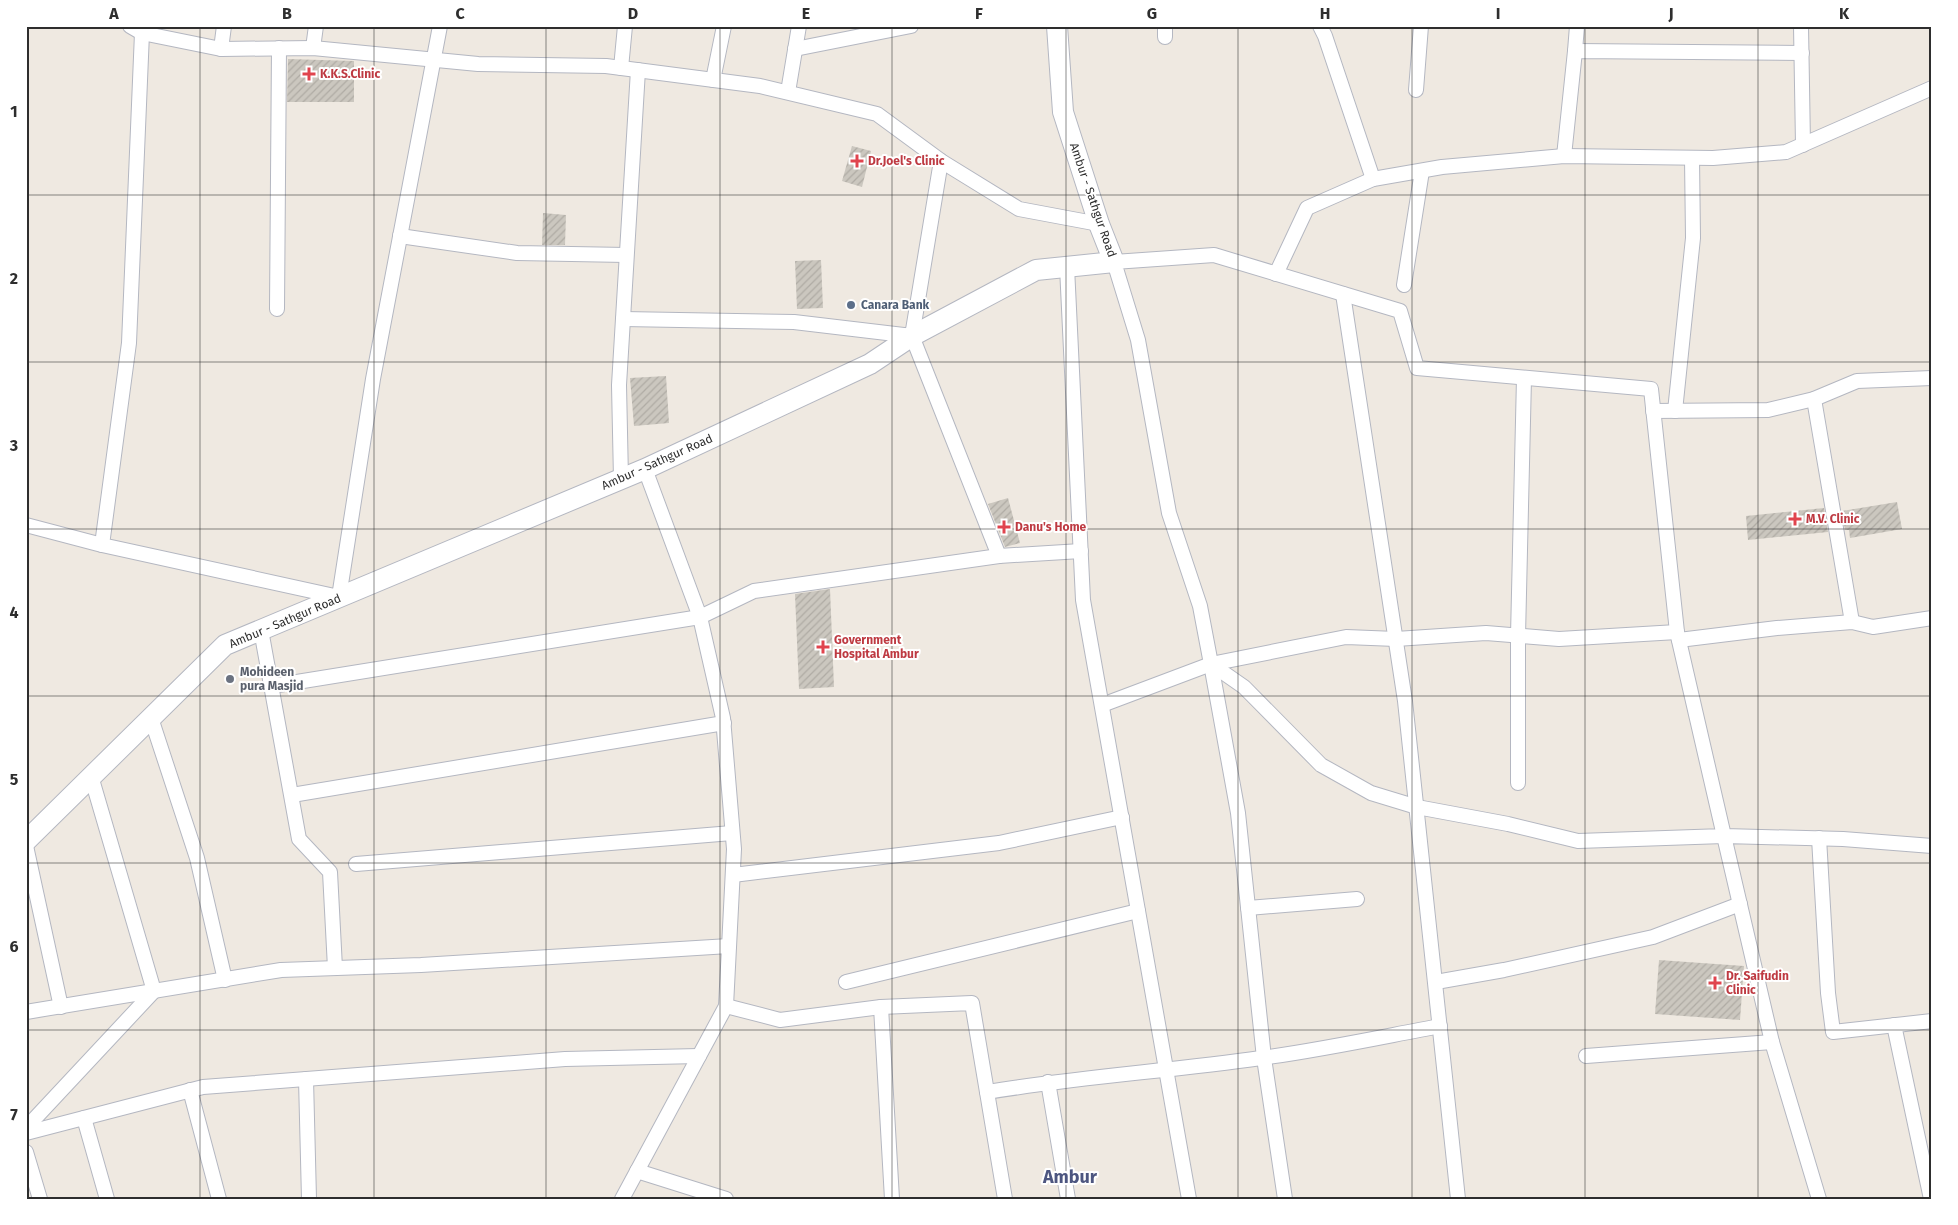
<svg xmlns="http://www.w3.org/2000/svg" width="1958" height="1225" font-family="'Fira Sans',sans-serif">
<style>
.building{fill:url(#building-hatch)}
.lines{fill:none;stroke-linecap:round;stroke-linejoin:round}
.street-casing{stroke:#b4b7c1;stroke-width:16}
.secondary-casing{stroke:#b4b7c1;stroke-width:22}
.street{stroke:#fff;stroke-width:14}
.secondary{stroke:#fff;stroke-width:20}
.grid{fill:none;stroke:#2e2e2e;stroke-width:1;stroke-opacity:0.55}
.health-dot{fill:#e0444e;stroke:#fff;stroke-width:2}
.service-dot{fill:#5c6f8a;stroke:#fff;stroke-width:2}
.worship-dot{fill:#6b7280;stroke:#fff;stroke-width:2}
.labels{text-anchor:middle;stroke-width:4;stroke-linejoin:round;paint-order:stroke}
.health-label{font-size:12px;font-weight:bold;fill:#be3a42;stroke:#fff;text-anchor:start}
.street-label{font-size:12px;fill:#2e2e2e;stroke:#fff}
.service-label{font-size:12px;font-weight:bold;fill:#4e5e75;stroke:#fff;text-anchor:start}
.worship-label{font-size:12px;font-weight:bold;fill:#5b616d;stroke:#fff;text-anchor:start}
.district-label{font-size:18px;font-weight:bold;fill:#4d5680;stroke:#fff}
.neatline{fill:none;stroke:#2e2e2e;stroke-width:2}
.grid-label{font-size:16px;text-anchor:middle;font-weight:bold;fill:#2e2e2e}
</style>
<defs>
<pattern id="building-hatch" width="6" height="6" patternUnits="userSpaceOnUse" patternTransform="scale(1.25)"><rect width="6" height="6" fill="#cbc7bf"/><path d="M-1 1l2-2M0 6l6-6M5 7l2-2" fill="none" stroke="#afaba4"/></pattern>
</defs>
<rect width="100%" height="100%" fill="#efe9e1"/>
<g class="building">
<path d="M288 59 354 61V102H287Z"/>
<path d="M852 146 871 151 862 187 842 181Z"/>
<path d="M543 213 566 215 565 245H542Z"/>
<path d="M821 260 823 308 797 309 795 261Z"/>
<path d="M666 376 669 423 634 426 630 378Z"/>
<path d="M1008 498 1020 543 1005 547 988 504Z"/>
<path d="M1897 502 1902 529 1850 538 1849 530H1845L1842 511Z"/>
<path d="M1824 508 1828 532 1748 540 1746 516Z"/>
<path d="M830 589 834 687 799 689 795 594Z"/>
<path d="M1659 960 1744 966 1740 1020 1655 1014Z"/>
</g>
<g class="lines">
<g class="street-casing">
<g id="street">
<path d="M130 26 142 33 221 49 313 48 478 64 606 66 760 86 877 114 941 161 1019 209 1099 224"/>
<path d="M1165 26V37"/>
<path d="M1320 26 1325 36 1373 179"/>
<path d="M1801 26 1803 145"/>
<path d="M142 33 129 343 102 545 339 597 373 379 440 26"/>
<path d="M313 48 316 26"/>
<path d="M221 49 224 26"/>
<path d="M795 49 911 26"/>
<path d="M1575 51 1577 26"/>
<path d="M621 68 625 26"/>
<path d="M713 80 724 26"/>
<path d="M1416 90 1421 26"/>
<path d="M788 92 799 26"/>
<path d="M1564 156 1575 51 1802 53"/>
<path d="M941 161 912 336 999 556"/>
<path d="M400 236 517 253 626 255"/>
<path d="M1067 267 1083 600 1189 1199"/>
<path d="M1276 274 1307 208 1373 179 1442 167 1564 156 1713 158 1786 152 1932 88"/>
<path d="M1404 285 1422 171"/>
<path d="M1343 294 1405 701 1458 1199"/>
<path d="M277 309 279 48"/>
<path d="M623 319 794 322 912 336"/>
<path d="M1814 399 1852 622"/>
<path d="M1653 411 1768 410 1814 399 1857 381 1932 378"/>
<path d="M1675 411 1693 238 1692 158"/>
<path d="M621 479 619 385 638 70"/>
<path d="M26 525 102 545"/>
<path d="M261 630 299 839 330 872 335 968"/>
<path d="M1679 640 1777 628 1852 622 1873 627 1932 618"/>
<path d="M1211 664 1238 813 1264 1058 1285 1199"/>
<path d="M272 686 700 617 754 591 999 556 1081 551"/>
<path d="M1102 705 1211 664 1346 637 1396 639 1486 633 1559 639 1677 632"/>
<path d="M151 718 197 858 225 980"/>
<path d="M1518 783V636L1524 378"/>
<path d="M292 795 724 723"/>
<path d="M1819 838 1828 993 1833 1032 1932 1021"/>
<path d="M26 846 61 1007"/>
<path d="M356 864 732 833"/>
<path d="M733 875 999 843 1122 817"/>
<path d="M1248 908 1357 899"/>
<path d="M846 982 1138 911"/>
<path d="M1436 982 1504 970 1653 937 1740 904"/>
<path d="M726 1006 780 1020 881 1007 972 1003 1005 1199"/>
<path d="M881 1007 892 1199"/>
<path d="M26 1012 281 970 421 965 729 946"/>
<path d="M1894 1025 1931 1199"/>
<path d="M1586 1056 1772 1042"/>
<path d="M306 1079 309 1199"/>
<path d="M1048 1082 1068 1199"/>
<path d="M190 1090 219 1199"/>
<path d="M987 1092C1078 1077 1170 1071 1261 1058 1321 1050 1381 1037 1440 1026"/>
<path d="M84 1118 107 1199"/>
<path d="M26 1128 154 991 91 776"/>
<path d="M26 1133 203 1087 565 1059 699 1056"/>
<path d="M26 1152 40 1199"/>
<path d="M637 1171 726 1199"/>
<path d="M622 1199 726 1006 734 849 723 718 700 617 645 469"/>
<path d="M1819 1199 1772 1042 1724 836 1578 841 1508 824 1417 807 1371 793 1321 765 1244 687 1211 664 1200 606 1169 513 1138 340 1114 262 1214 255 1400 311 1417 368 1651 389 1677 632 1724 836 1843 839 1932 846"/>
</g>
</g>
<g class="secondary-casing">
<path id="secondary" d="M26 841 225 645 645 469 870 364 912 336 1036 270 1114 262 1099 224 1063 112 1057 26"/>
</g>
<use href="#street" class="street"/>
<use href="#secondary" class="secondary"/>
</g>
<path class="grid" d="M200 26V1199M374 26V1199M546 26V1199M720 26V1199M892 26V1199M1066 26V1199M1238 26V1199M1412 26V1199M1585 26V1199M1758 26V1199M26 195H1932M26 362H1932M26 529H1932M26 696H1932M26 863H1932M26 1030H1932"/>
<g class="health-dot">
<path d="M306.5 66.5h5v5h5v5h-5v5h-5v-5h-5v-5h5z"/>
<path d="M854.5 153.5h5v5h5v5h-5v5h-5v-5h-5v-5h5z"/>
<path d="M1792.5 511.5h5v5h5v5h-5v5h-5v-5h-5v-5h5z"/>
<path d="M1001.5 519.5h5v5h5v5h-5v5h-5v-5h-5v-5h5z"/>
<path d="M820.5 639.5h5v5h5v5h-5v5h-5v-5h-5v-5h5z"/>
<path d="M1712.5 975.5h5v5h5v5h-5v5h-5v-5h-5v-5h5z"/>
</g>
<circle class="service-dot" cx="851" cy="305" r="5"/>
<circle class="worship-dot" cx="230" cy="679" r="5"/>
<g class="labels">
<g class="health-label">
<text x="320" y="78">K.K.S.Clinic</text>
<text x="868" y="165">Dr.Joel's Clinic</text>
<text x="1806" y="523">M.V. Clinic</text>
<text x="1015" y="531">Danu's Home</text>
<text x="834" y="644">Government<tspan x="834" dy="14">Hospital Ambur</tspan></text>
<text x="1726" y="980">Dr. Saifudin<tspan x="1726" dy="14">Clinic</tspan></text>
</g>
<g class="street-label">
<text transform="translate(1093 200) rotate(71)" y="4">Ambur - Sathgur Road</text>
<text transform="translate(657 462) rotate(-24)" y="4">Ambur - Sathgur Road</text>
<text transform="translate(285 621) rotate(-23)" y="4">Ambur - Sathgur Road</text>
</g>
<g class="service-label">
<text x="861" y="309">Canara Bank</text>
</g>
<g class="worship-label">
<text x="240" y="676">Mohideen<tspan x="240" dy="14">pura Masjid</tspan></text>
</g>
<g class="district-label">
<text x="1070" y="1183">Ambur</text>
</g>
</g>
<rect width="1958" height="1225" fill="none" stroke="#ffffff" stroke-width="55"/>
<rect x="28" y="28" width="1902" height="1170" class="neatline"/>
<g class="grid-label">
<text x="114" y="19">A</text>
<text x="287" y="19">B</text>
<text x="460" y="19">C</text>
<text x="633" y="19">D</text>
<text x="806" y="19">E</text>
<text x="979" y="19">F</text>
<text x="1152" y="19">G</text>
<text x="1325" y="19">H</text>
<text x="1498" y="19">I</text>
<text x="1671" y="19">J</text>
<text x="1844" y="19">K</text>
<text x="14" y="117">1</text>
<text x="14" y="284">2</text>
<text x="14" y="451">3</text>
<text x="14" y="618">4</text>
<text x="14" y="785">5</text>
<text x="14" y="952">6</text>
<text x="14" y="1120">7</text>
</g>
</svg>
